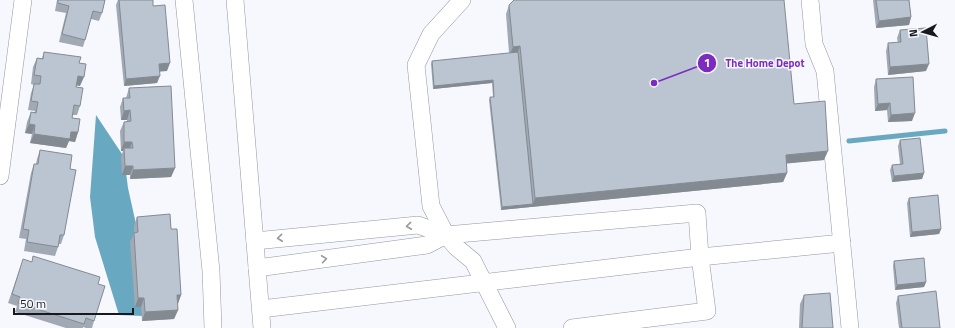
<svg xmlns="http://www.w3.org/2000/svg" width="955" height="328" font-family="'Titillium Web',sans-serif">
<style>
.water{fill:#69a8c1}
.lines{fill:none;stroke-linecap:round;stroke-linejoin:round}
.stream{stroke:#69a8c1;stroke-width:5}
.minor-casing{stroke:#9496a4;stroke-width:18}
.minor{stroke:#fff;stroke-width:17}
.wall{fill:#a1a9b4}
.shaded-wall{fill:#838a92}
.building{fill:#bbc5d1;stroke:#838a92}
.oneway{stroke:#97989a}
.leader{fill:none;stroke:#7b2cbf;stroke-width:1.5}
.callout-dot{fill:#7b2cbf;stroke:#f7f8fe;stroke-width:1.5}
.mark-label{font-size:12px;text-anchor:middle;font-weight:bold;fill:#fff}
.callout-label{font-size:11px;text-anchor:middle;font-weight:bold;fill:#7b2cbf;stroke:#f7f8fe;stroke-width:3;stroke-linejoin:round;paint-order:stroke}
</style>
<rect width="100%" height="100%" fill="#f7f8fe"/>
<path class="water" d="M96 115 124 157 128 188 136 224 143 316 119 315 95 237 90 197Z"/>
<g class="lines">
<path class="stream" d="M849 141 945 131"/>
<g class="minor-casing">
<g id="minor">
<path d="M184 0 211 271 213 328"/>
<path d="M235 0 262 328"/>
<path d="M462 0 431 34 416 65 431 206 446 235 456 247 473 261 507 328"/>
<path d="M810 0 814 44 825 71 850 328"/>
<path d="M0 176 23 0"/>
<path d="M255 241 418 225 446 235"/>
<path d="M257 268 427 245 446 235 697 213 700 257 842 243"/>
<path d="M261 309 700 257 707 311 572 328"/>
</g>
</g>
<use href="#minor" class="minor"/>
</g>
<g class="wall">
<path d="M57 0H105L102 13 99 21 91 19 83 47 59 42 66 13 55 11Z"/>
<path d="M118 0H153V6L167 71H159L157 83 124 86 116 5Z"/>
<path d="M873 0H909L911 17 909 25 876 28Z"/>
<path d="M509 5 794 104 824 160 786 163 787 173 783 182 501 210 489 100 490 97H493L492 83 433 89 431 64 432 61 509 53 506 14Z"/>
<path d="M900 30 926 71 888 75 886 51 888 43H898L897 38Z"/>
<path d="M44 52 79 63 80 86 77 85 76 87 80 106 77 115H73L72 118 78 132 75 142 69 141 66 148 30 143 32 134 25 133 27 122 31 112 34 113 35 111 28 110 31 93 34 85 31 84 33 67 37 58H42Z"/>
<path d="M876 79 912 121 888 122 887 110 875 111 874 87Z"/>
<path d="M129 88 175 168 171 177 130 179V175H122L121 157 123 151H121L120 131 124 122H127V120H121L120 107 123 98H126Z"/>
<path d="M900 140 924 173 922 179 892 182 890 170 892 165 900 164 898 146Z"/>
<path d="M40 150 70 169 64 235 61 244H59L55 256 24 251 26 239 19 238 31 173 34 164H36L37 159Z"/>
<path d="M909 198 941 229 939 234 910 237 907 203Z"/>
<path d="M137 217 171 229 181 295 177 304 178 310 174 319 142 321 141 307H135L130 242 134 233V226Z"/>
<path d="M894 261 926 282 924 287 895 290 893 266Z"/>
<path d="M20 268 98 284 94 321 92 328H86L83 327V328H66L15 312 17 306 8 303Z"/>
<path d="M804 295 833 328H799L800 304Z"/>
<path d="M898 296 940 328H899L896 303Z"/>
</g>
<g class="shaded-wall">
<path d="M911 17 909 25 876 28 879 21Z"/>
<path d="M520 46 517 55 509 56 513 47Z"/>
<path d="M170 63 167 71 156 72 159 64Z"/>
<path d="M929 64 926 71 888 75 890 67Z"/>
<path d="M78 76 84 77 80 86 75 85Z"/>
<path d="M160 76 157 83 124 86 126 79Z"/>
<path d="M493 80 492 83 433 89 434 86Z"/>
<path d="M890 103 887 110 875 111 878 104Z"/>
<path d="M130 110 127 120H121L124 111Z"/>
<path d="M915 113 912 121 888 122 891 115Z"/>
<path d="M29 124 35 125 32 134 25 133Z"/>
<path d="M71 132H78L75 142 69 141 66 148 30 143 34 134Z"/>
<path d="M124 142H132L129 151 124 148 123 151H121Z"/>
<path d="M828 151 824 160 782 164 786 155Z"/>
<path d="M125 166H133L130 175H122Z"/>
<path d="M175 168 171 177 130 179 133 170Z"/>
<path d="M787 173 783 182 501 210 502 207 533 204 535 198Z"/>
<path d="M924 173 922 179 892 182 894 176Z"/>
<path d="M941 229 939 234 910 237 912 232Z"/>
<path d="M926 282 924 287 895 290 897 285Z"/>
<path d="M177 295H181L178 304H174Z"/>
<path d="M138 298H144L141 307H135Z"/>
<path d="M178 310 174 319 142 321 145 312Z"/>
</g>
<g class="building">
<path d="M58 0H105L102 13 93 11 85 40 62 34 69 6 58 3Z"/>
<path d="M119 0H153V6L165 5 170 63 159 64 160 76 126 79Z"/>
<path d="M514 0H784L794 104 825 101 828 151 786 155 787 173 535 198 520 46 513 47 509 5Z"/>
<path d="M876 0H909L911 17 879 21Z"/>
<path d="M926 28 929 64 890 67 888 43 901 42 900 30Z"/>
<path d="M44 52 81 57 79 63 86 64 84 77 78 76 76 87 83 88 80 106 74 105 72 118 80 119 78 132H71L70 139 34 134 35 125 29 124 31 112 36 113 38 102 31 101 34 84H40L41 76 34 75 37 58 43 59Z"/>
<path d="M518 52 533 204 502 207 490 97H494L493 80 434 86 432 61Z"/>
<path d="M913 77 915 113 891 115 890 103 878 104 876 79Z"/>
<path d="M171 86 175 168 133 170V166H125L124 148H133L132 142H124V122L131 121 130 110 124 111 123 98H130L129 88Z"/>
<path d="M920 138 924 173 894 176 892 165 903 164 900 140Z"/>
<path d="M40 150 72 155 70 169 76 170 64 235H60L58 247 27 242 29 230 23 229 34 164H38Z"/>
<path d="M938 195 941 229 912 232 909 198Z"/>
<path d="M170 214 171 229H177L181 295H177L178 310 145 312 144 298H138L134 233 138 232 137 217Z"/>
<path d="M33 256 100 277 98 284 105 286 94 321 86 318 84 324 18 303 20 297 12 294 23 259 32 262Z"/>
<path d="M924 258 926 282 897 285 894 261Z"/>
<path d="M936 291 940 328H902L898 296Z"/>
<path d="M830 293 833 328H802L804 295Z"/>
</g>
<defs><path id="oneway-chevron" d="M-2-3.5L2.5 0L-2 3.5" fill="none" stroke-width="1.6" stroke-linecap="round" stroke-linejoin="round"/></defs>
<g class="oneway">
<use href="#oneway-chevron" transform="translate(409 226) rotate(174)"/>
<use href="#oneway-chevron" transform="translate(280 238) rotate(174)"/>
<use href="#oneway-chevron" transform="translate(324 259) rotate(-8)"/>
</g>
<path class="leader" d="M654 83L707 63"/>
<g class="callout-dot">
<circle cx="654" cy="83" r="4"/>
<circle cx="707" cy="63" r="10"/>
</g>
<g class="mark-label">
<text x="707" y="67">1</text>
</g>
<g class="callout-label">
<text x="765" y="67">The Home Depot</text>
</g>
<g transform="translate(923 32) rotate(264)" stroke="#f7f8fe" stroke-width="3" paint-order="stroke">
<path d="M0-3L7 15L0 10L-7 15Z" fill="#18191e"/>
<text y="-6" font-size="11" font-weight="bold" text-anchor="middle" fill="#18191e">N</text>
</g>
<path d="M14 308v6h119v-6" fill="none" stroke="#18191e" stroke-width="2"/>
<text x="20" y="308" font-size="12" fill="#18191e" stroke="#f7f8fe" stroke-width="3" paint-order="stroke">50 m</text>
</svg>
